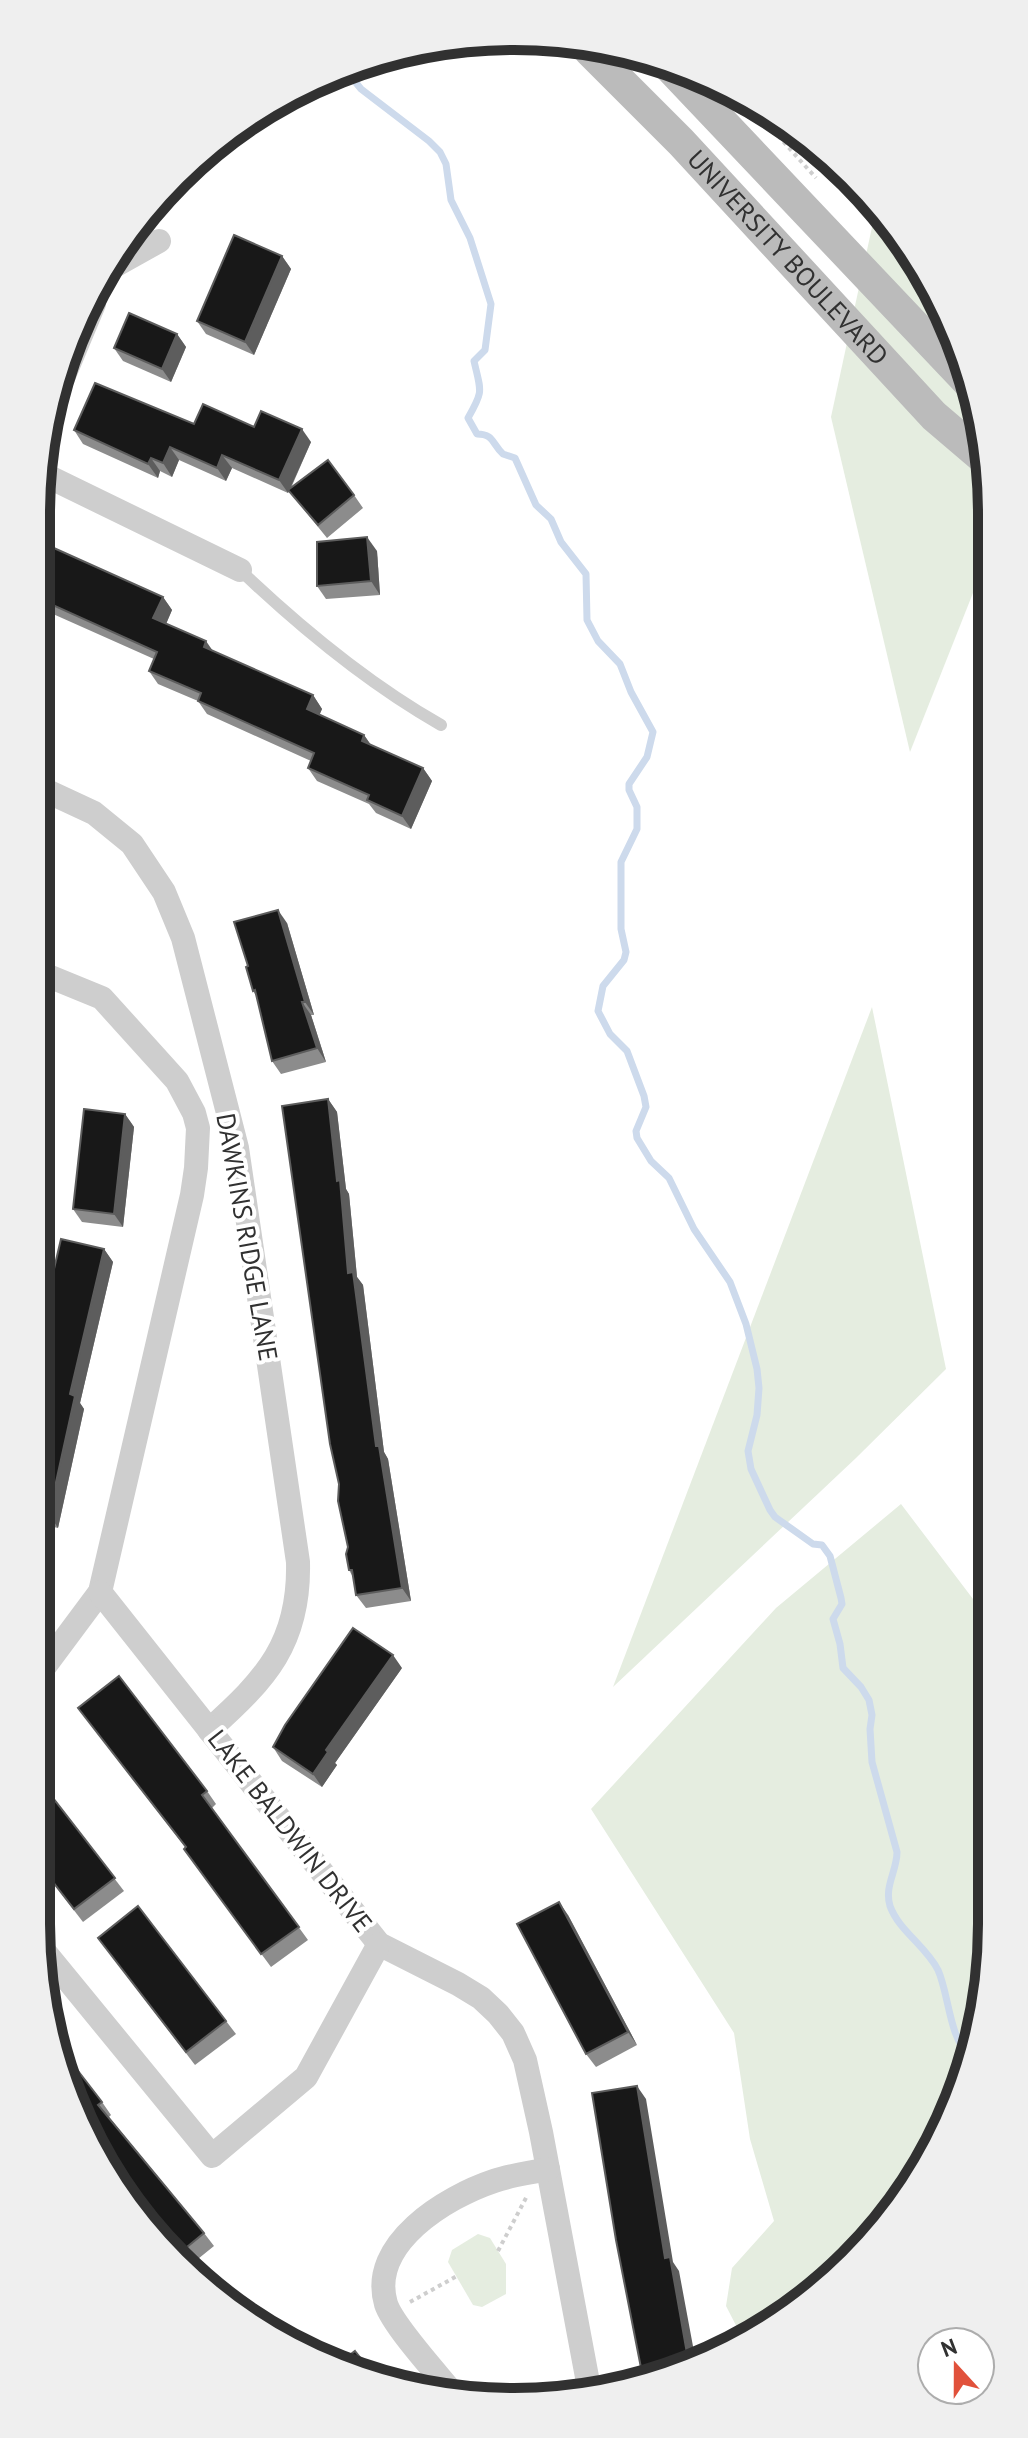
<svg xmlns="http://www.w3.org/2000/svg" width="1028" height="2438" font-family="'PT Sans',sans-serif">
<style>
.green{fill:#e5ede0}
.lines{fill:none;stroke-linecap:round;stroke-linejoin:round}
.stream{stroke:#cddaec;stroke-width:7}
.path{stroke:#cecece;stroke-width:4;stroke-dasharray:4 4;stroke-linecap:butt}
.lane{stroke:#cecece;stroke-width:12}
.street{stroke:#cecece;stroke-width:24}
.secondary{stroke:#bbb;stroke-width:32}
.wall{fill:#8c8c8c}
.shaded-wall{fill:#5d5d5d}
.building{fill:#181818;stroke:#5d5d5d;stroke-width:2}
.labels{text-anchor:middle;stroke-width:8;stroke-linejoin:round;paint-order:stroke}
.street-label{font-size:26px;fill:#313131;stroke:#fff}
.rim{fill:none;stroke:#313131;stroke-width:10}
</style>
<rect width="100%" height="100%" fill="#fff"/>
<g class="green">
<path d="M877 204 955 331 988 451V555L910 752 831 417Z"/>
<path d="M872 1007 946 1369 856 1458 613 1687Z"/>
<path d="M901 1504 973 1599 991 1683 992 1924 967 2077 893 2215 779 2322 742 2337 726 2306 732 2268 774 2221 750 2139 734 2033 591 1809 776 1608Z"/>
<path d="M478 2234 490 2238 506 2264V2294L482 2307 473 2305 448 2262 452 2250Z"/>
</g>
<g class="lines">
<path class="stream" d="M348 73 361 89 429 141 440 152 446 164 451 200 470 238 491 304 485 350 474 361C481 392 484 390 468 418L477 434C494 434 492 444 503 454L515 458 536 505 551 519 561 542 586 574 587 620 598 641 620 664 631 692 653 732 647 757 629 784V790L637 807V829L621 862V929L626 952 624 960 603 986 598 1011 610 1034 627 1051 644 1096 646 1107 636 1131 637 1138 651 1161 669 1178 694 1229 730 1282 746 1324 757 1369 759 1388 757 1415 748 1451 751 1469 770 1510 775 1517 813 1544 822 1545 830 1556 841 1598 842 1604 833 1619 840 1644 843 1668 861 1687 869 1700 872 1715 870 1729 872 1762 897 1852C897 1871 884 1886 890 1906 899 1931 926 1946 938 1970 949 1994 949 2039 970 2056"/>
<g class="path">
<path d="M746 100 816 178"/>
<path d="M498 2251 527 2196"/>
<path d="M410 2302 457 2276"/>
</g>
<path class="lane" d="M240 570C302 629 367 683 441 725"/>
<g class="street">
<path d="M116 265 159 241"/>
<path d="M56 395 94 304"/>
<path d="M43 474 240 570"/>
<path d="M36 786 94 813 132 844 164 892 183 938 237 1148 298 1562C300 1643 266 1679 209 1730"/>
<path d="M36 971 102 998 177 1081 194 1113 198 1128 196 1168 192 1195 100 1592 36 1678"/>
<path d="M100 1592 379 1944 458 1984 481 1998 498 2014 513 2033 525 2060 541 2132 590 2393"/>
<path d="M40 1946 212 2156 306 2077 379 1944"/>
<path d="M457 2398C440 2377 393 2326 386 2304 368 2244 446 2197 494 2181 511 2175 530 2173 548 2169"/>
</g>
<g class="secondary">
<path id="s1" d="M590 51 681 142 934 416 988 462"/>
<path d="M664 61 970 384"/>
</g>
</g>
<g class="wall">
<path d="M282 256 291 269 254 355 206 334 197 321Z"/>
<path d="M177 334 186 347 171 382 123 361 114 348Z"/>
<path d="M194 424 254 427 311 442 291 488 354 495 363 508 327 538 289 491 288 493 232 468 226 481 179 460 172 477 160 471 158 478 83 444 74 430Z"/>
<path d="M36 540 163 597 172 610 166 624 213 651 313 695 322 709 319 715 364 735 371 745 423 768 432 781 411 829 376 813 369 804 317 781 308 768 311 761 207 714 198 701 158 684 149 671 154 659 53 614 52 616 36 610Z"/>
<path d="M377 551 380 595 326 599 317 586Z"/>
<path d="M287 923 314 1015H311L326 1062 281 1074 272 1061 257 997 253 991 248 966Z"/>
<path d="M328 1099 337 1112 346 1189 349 1194 357 1277 363 1285 384 1452 388 1459 411 1601 366 1608 356 1595 353 1577 349 1570 348 1547 339 1484Z"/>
<path d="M125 1114 134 1127 123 1227 82 1222 73 1209Z"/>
<path d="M104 1249 113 1262 80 1403 84 1409 58 1528 36 1523V1393L43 1362 36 1352V1346Z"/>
<path d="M402 1668 335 1763 337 1765 322 1787 282 1761 273 1747Z"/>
<path d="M78 1708 207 1791 216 1804 212 1808 308 1940 271 1967 184 1849 185 1847Z"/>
<path d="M36 1776 124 1891 83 1922 36 1861Z"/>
<path d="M568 1915 637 2045 596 2067 586 2054Z"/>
<path d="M98 1938 226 2021 236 2034 195 2065Z"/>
<path d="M62 2078 102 2102 111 2115 109 2117 204 2233 214 2246 188 2267 154 2239Z"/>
</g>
<g class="shaded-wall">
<path d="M282 256 291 269 254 355 245 342Z"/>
<path d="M177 334 186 347 171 382 162 369Z"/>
<path d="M302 429 311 442 288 493 279 480Z"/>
<path d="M170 447 179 460 172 477 163 463Z"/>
<path d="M222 455 232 468 226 481 217 468Z"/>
<path d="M151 458 160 471 158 478 148 464Z"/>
<path d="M367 537 377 551 380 595 371 581Z"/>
<path d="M163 597 172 610 163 631 153 618Z"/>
<path d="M44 601 53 614 52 616 43 603Z"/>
<path d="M206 641 215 654 204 647Z"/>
<path d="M313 695 322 709 316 723 307 709Z"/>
<path d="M364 735 373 748 362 741Z"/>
<path d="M423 768 432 781 411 829 402 816Z"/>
<path d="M278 910 287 923 314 1015 305 1002Z"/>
<path d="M302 1002 311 1015 326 1062 317 1048Z"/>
<path d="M328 1099 337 1112 346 1189 349 1194 357 1277 363 1285 384 1452 388 1459 411 1601 402 1588 376 1446 348 1273Z"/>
<path d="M125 1114 134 1127 123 1227 114 1214Z"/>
<path d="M104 1249 113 1262 80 1403 84 1409 58 1528 49 1514 70 1394Z"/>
<path d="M41 1568 50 1582 36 1600V1575Z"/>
<path d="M393 1655 402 1668 335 1763 337 1765 322 1787 313 1774 326 1750Z"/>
<path d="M559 1902 568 1915 637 2045 628 2032Z"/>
<path d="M637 2086 646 2099 673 2262 679 2271 695 2357 688 2359 665 2258Z"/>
</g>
<g class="building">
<path d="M234 235 282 256 245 342 197 321Z"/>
<path d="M129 313 177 334 162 369 114 348Z"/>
<path d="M95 383 194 424 203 404 254 427 261 411 302 429 279 480 222 455 217 468 170 447 163 463 151 458 148 464 74 430Z"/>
<path d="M328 460 354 495 318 525 288 490Z"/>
<path d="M367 537 371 581 317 586V542Z"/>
<path d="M36 540 163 597 153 618 206 641 204 647 313 695 307 709 364 735 362 741 423 768 402 816 367 800 369 795 308 768 314 753 198 701 201 693 149 671 157 652 44 601 43 603 36 600Z"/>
<path d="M278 910 305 1002H302L317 1048 272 1061 255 990 253 991 246 967 248 966 234 922Z"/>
<path d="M328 1099 337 1181 340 1180 348 1273 353 1272 376 1446H379L402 1588 356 1595 352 1570H349L346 1554 348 1547 338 1501 339 1484 330 1444 282 1106Z"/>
<path d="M84 1109 125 1114 114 1214 73 1209Z"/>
<path d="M61 1239 104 1249 70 1394 75 1396 49 1514 36 1512V1393L45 1353 36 1351V1346Z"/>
<path d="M36 1565 41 1568 36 1575Z"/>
<path d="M353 1628 393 1655 326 1750 328 1752 313 1774 273 1747 285 1725Z"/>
<path d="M119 1676 207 1791 202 1795 299 1927 261 1954 184 1849 186 1847 78 1708Z"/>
<path d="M36 1776 115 1878 74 1909 36 1860Z"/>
<path d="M559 1902 628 2032 586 2054 517 1924Z"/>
<path d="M138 1906 226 2021 186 2052 98 1938Z"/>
<path d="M55 2041 102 2102 98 2105 204 2233 176 2256 153 2236 62 2078Z"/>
<path d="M637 2086 665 2258 670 2257 688 2359 643 2378 616 2240 592 2093Z"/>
<path d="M355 2351 370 2370 342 2361Z"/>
</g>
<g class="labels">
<g class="street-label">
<text dy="9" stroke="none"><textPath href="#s1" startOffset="286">UNIVERSITY BOULEVARD</textPath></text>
<text transform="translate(247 1237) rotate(80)" y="9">DAWKINS RIDGE LANE</text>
<text transform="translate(290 1831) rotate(52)" y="9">LAKE BALDWIN DRIVE</text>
</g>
</g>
<path d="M0 0H1028V2438H0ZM514 50H514A464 464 0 0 1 978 514V1924A464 464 0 0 1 514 2388H514A464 464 0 0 1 50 1924V514A464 464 0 0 1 514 50Z" fill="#efefef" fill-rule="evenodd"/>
<path class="rim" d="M514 50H514A464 464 0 0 1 978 514V1924A464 464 0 0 1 514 2388H514A464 464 0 0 1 50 1924V514A464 464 0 0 1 514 50Z"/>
<g transform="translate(956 2366) rotate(339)"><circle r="38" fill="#ffffff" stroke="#adadad" stroke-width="2"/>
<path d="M0-6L14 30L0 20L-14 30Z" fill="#e1513b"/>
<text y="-12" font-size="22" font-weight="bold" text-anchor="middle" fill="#313131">N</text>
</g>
</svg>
